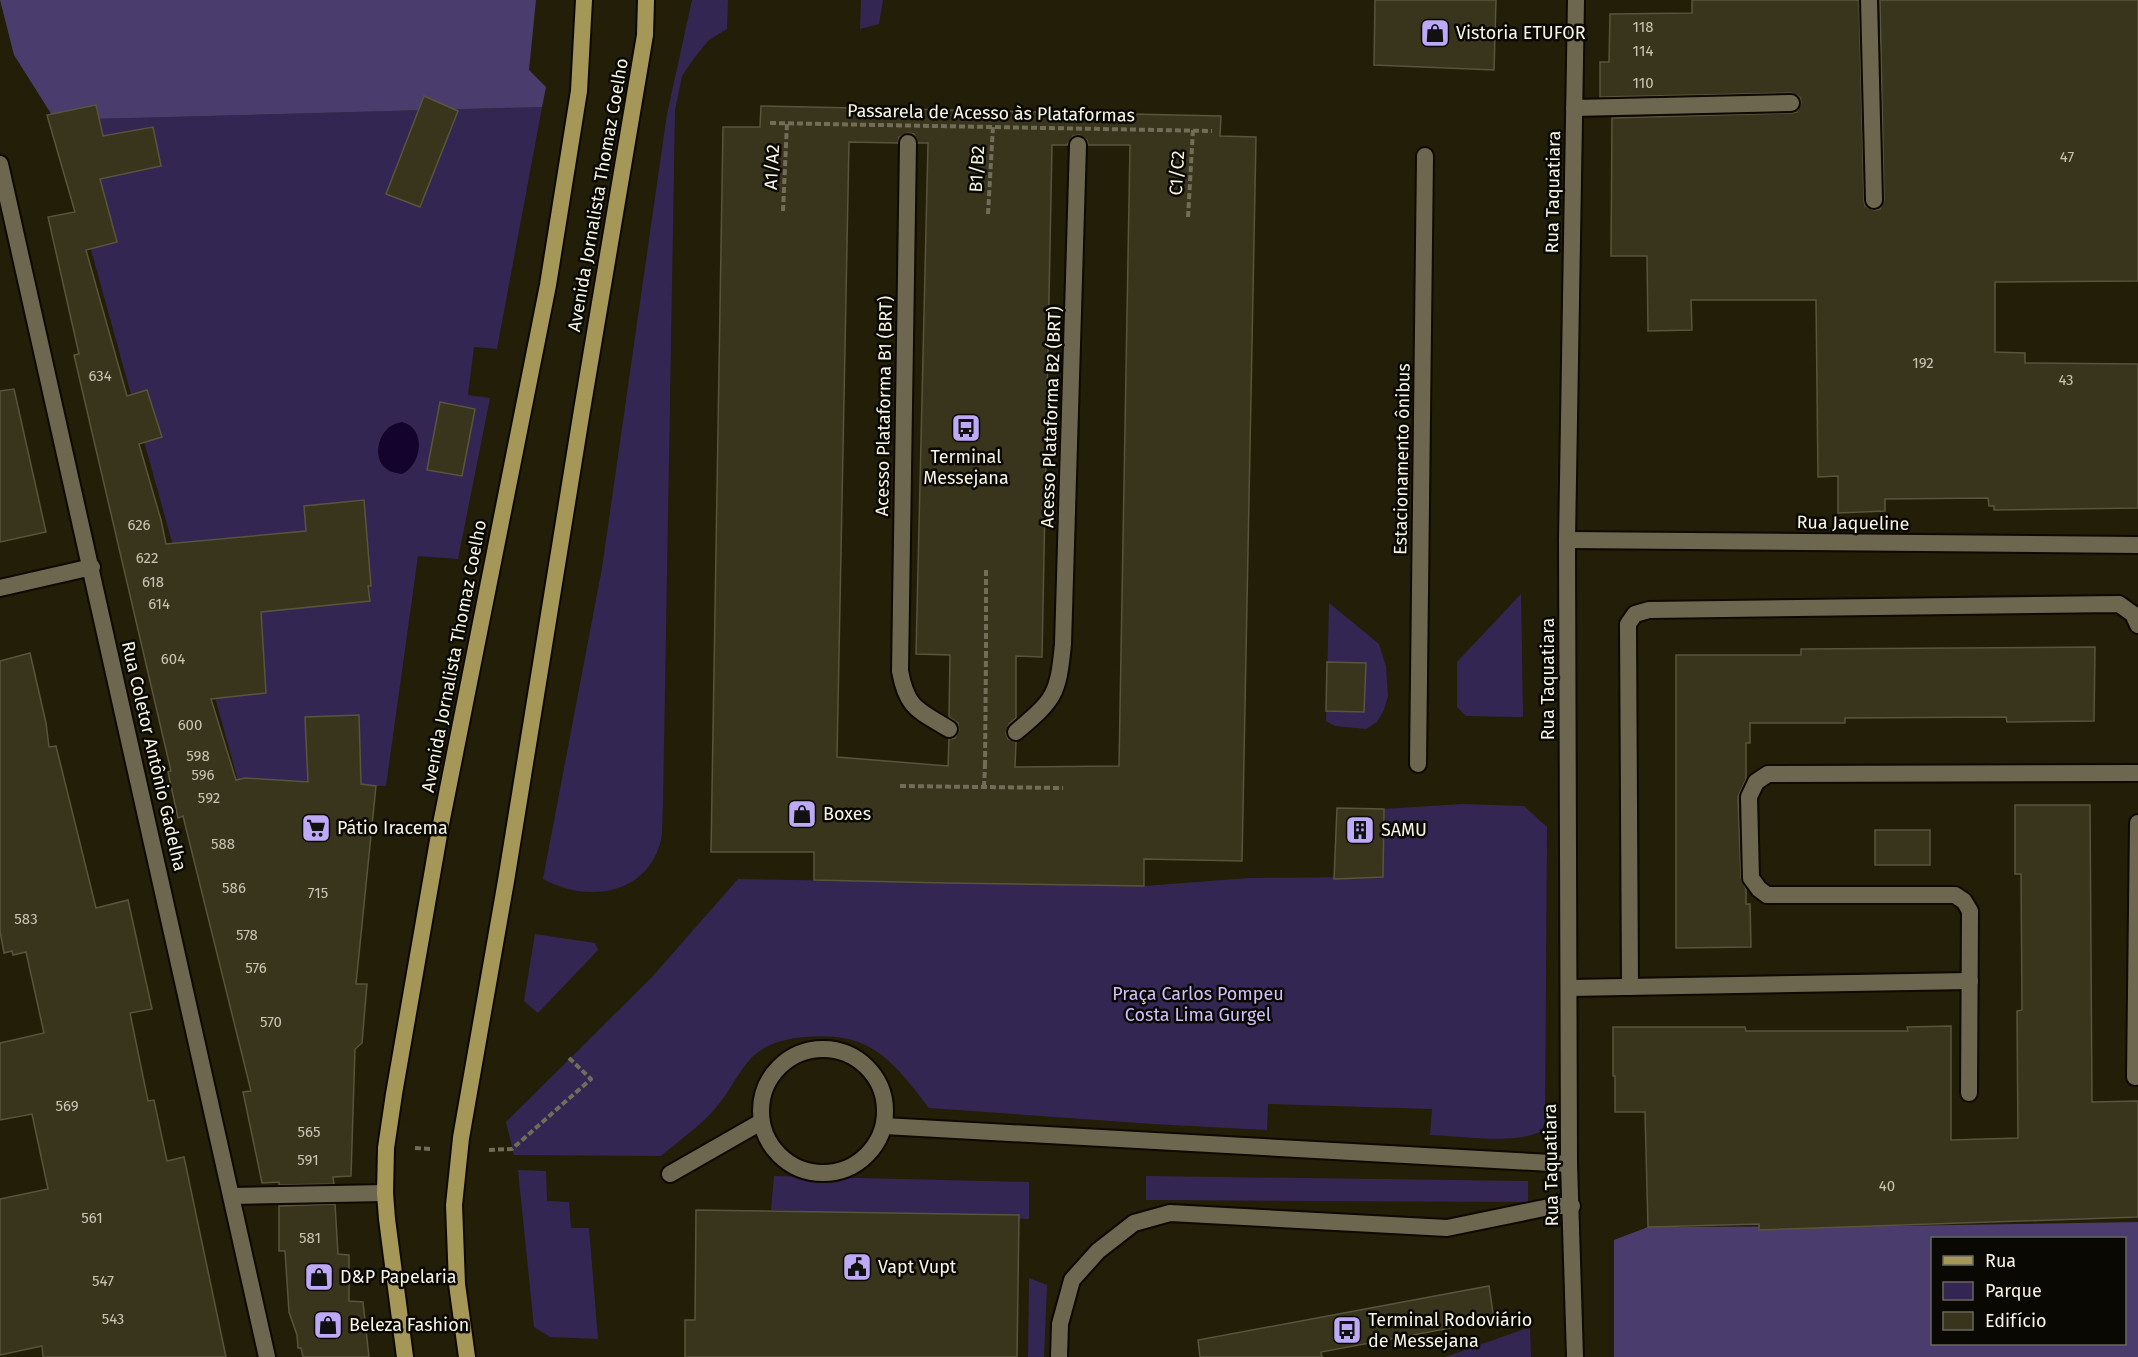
<svg xmlns="http://www.w3.org/2000/svg" width="2138" height="1357" font-family="'Fira Sans',sans-serif">
<style>
.green{fill:#342653}
.forest{fill:#4a3c6c;fill-rule:evenodd}
.water{fill:#14032d}
.building{fill:#39341c;stroke:#59543c;stroke-width:1.5;fill-rule:evenodd}
.lines{fill:none;stroke-linecap:round;stroke-linejoin:round}
.service-casing{stroke:#0d0800;stroke-width:20}
.minor-casing{stroke:#0d0800;stroke-width:20}
.primary-casing{stroke:#0d0800;stroke-width:20}
.path{stroke:#716d59;stroke-width:4;stroke-dasharray:6 3;stroke-linecap:butt}
.service{stroke:#6c674e;stroke-width:16}
.minor{stroke:#6c674e;stroke-width:16}
.primary{stroke:#a49758;stroke-width:16}
.path-bridge{stroke:#716d59;stroke-width:4;stroke-dasharray:6 3;stroke-linecap:butt}
.labels{text-anchor:middle;stroke-width:5;stroke-linejoin:round;paint-order:stroke}
.number-label{font-size:15px;fill:#c8c5b4}
.poi-label{font-size:18px;fill:#f7f5e6;stroke:#0a0802;text-anchor:start}
.street-label{font-size:18px;fill:#f7f5e6;stroke:#0a0802}
.park-label{font-size:18px;fill:#cfbffe;stroke:#0a0802}
</style>
<rect width="100%" height="100%" fill="#231e07"/>
<g class="green">
<path d="M692 0H728L727 29 709 40 694 58 682 76 675 110 663 803C662 815 663 829 661 840 647 896 587 903 543 879L602 568 667 114Z"/>
<path d="M861 0H883L879 24 860 29Z"/>
<path d="M542 107 497 349 474 347 468 395 490 398 458 559 418 556 386 786 239 784 55 120Z"/>
<path d="M1521 594 1523 717 1466 716 1457 707V662Z"/>
<path d="M1329 603 1379 644 1386 667 1388 696 1384 710 1377 722 1366 729 1335 726 1326 721Z"/>
<path d="M1462 804 1524 806 1547 827 1545 1120 1542 1131C1514 1145 1463 1136 1430 1135L1432 1109 1268 1104 1267 1130 1153 1124 929 1108C892 1060 871 1031 805 1037 791 1038 773 1042 761 1050 743 1062 735 1083 722 1100 706 1122 681 1139 661 1156L514 1155 506 1122 653 976 738 879 1144 886 1249 878 1383 877 1384 809Z"/>
<path d="M535 934 595 943 598 950 538 1013 524 1001Z"/>
<path d="M518 1170 546 1171 547 1201 569 1202 571 1228H589L598 1339 550 1337 534 1327Z"/>
<path d="M774 1176 1029 1182V1219L771 1210Z"/>
<path d="M1146 1176 1528 1181V1202L1146 1200Z"/>
<path d="M1029 1278 1047 1285 1044 1357H1028Z"/>
<path d="M1530 1327 1531 1357H1445Z"/>
</g>
<g class="forest">
<path d="M0 0H536L529 70 546 87 542 107 55 120 14 55Z"/>
<path d="M2138 1222V1357H1614V1240L1648 1227 1889 1226ZM1932 1238H2124V1344H1932Z"/>
</g>
<path class="water" d="M402 422C427 428 422 465 402 474 398 473 392 473 388 470 372 461 377 432 393 425 396 423 399 423 402 422Z"/>
<g class="building">
<path d="M1375 0H1496L1494 70 1374 65Z"/>
<path d="M1692 0H1859L1864 200 1865 206 1874 210 1880 209 1884 200 1880 0H2138V281L1995 282V352L2025 353V363L2138 364V508L1994 510V506H1989L1988 498 1885 499V511L1838 513V476L1818 477 1816 300H1691L1692 330 1648 331 1647 256H1611L1612 118 1791 113 1797 112 1801 103 1800 97 1791 93 1600 97V62H1609L1610 14 1692 13Z"/>
<path d="M424 96 458 111 420 207 386 194Z"/>
<path d="M96 105 103 136 153 127 161 166 100 179 117 242 86 250 127 396 147 390 162 437 139 444 161 520 166 544 306 531 304 506 364 500 371 586H368L370 601 261 612 266 693 211 699 236 780 245 778 308 782 305 717 359 715 361 784 376 786 356 984H367L362 1043 355 1049 351 1176 333 1177 334 1184 279 1185V1182L262 1183 243 1092 251 1091 183 816 178 818 168 772 171 771 160 724 74 355 79 354 48 217 75 212 47 115Z"/>
<path d="M761 106 1221 116 1220 136 1256 137 1242 861 1144 859V886L947 883 814 880V852H711L723 127H760ZM908 133 914 134 918 143H928L916 654 950 655 949 717 958 723 959 730 955 738 949 739 948 766 837 757 849 142 898 143 899 137ZM1079 135 1087 140 1088 145H1130L1119 766 1015 767 1016 742 1008 739 1006 733 1009 724 1016 718V656L1042 657 1052 145H1067L1073 136Z"/>
<path d="M14 389 46 532 0 542V391Z"/>
<path d="M440 402 475 409 462 476 427 470Z"/>
<path d="M2095 647 2094 721 2007 722 2006 717 1845 718V723H1750V743H1746V779L1738 797 1741 878 1746 889V904H1750L1751 947 1676 948V655H1801V649Z"/>
<path d="M30 653 46 723 49 747 56 746 96 908 128 900 152 1009 130 1013 148 1101 154 1100 167 1161 184 1157 226 1357H43L42 1346 0 1355V1199L48 1189 32 1114 0 1120V1043L44 1033 26 952 13 955 12 951 4 953 0 931V661Z"/>
<path d="M1327 662 1366 663 1364 712 1326 711Z"/>
<path d="M2015 805H2090L2092 1102 2138 1101V1217L1759 1230V1224L1648 1227 1645 1112H1615V1076H1613V1027H1745L1746 1031H1908L1907 1027 1951 1026V1140L2018 1138 2017 1011 2022 1010 2021 874H2015Z"/>
<path d="M1337 808 1384 809 1383 877 1334 879Z"/>
<rect x="1875" y="830" width="55" height="35"/>
<path d="M335 1204 338 1254 349 1255V1301L363 1302 369 1357H303L301 1348H298L297 1335 289 1312 285 1251H279V1206Z"/>
<path d="M696 1210 1019 1215 1017 1357H685V1320H695Z"/>
<path d="M1489 1286 1494 1320 1321 1352 1322 1357H1200L1198 1340Z"/>
</g>
<g class="lines">
<g class="service-casing">
<g id="service">
<path d="M1869 0 1874 200"/>
<path d="M1574 108 1791 103"/>
<path d="M908 143 900 671C907 709 918 710 949 729"/>
<path d="M1016 732C1055 699 1058 695 1063 644L1078 145"/>
<path d="M1418 764 1425 156"/>
<path d="M1630 987 1628 624 1635 614 1649 610 2119 604 2133 614 2138 625"/>
<path d="M1569 988 1970 981"/>
<path d="M2135 1077 2138 823"/>
<path d="M1969 1093 1970 911 1964 901 1955 895H1767L1759 889 1751 878 1749 797 1756 782 1768 774 2138 773"/>
<path d="M670 1174 761 1122"/>
<path d="M1059 1357 1060 1324 1072 1280 1098 1251 1134 1223 1170 1213 1447 1228 1554 1206H1572"/>
</g>
</g>
<g class="minor-casing">
<g id="minor">
<path d="M0 164 267 1357"/>
<path d="M1567 540 2138 545"/>
<path d="M0 588 92 567"/>
<circle cx="823" cy="1111" r="62"/>
<path d="M884 1126 1569 1164"/>
<path d="M232 1196 385 1193"/>
<path d="M1575 1357 1569 1164 1567 540 1576 0"/>
</g>
</g>
<g class="primary-casing">
<g id="primary">
<path d="M405 1357 387 1219 385 1193 386 1148 394 1094 440 829 548 285 579 91 584 0"/>
<path d="M467 1357 457 1284 454 1205 461 1138 506 881 582 410 645 35 646 0"/>
</g>
</g>
<g class="path">
<path d="M783 211 787 123"/>
<path d="M988 214 993 126"/>
<path d="M1188 217 1193 130"/>
<path d="M986 570V654"/>
<path d="M900 786 1063 788"/>
<path d="M984 787 985 766"/>
<path d="M415 1148 431 1149"/>
<path d="M489 1150 512 1149 591 1079 569 1058"/>
</g>
<use href="#service" class="service"/>
<use href="#minor" class="minor"/>
<use href="#primary" class="primary"/>
<g class="path-bridge">
<path d="M770 123 1212 131"/>
<path d="M985 766 986 654"/>
</g>
</g>
<defs>
<g id="shop-square" transform="scale(1.5)"><rect x="-9" y="-9" width="18" height="18" rx="4" fill="#bda9f5" stroke="#0a0802"/><path d="M-5-2.5h2.3a2.7 3.5 0 0 1 5.4 0H5L5.5 6h-11ZM-1.5-2.5h3a1.5 2.3 0 0 0-3 0Z" fill="#111"/></g>
<g id="bus-square" transform="scale(1.5)"><rect x="-9" y="-9" width="18" height="18" rx="4" fill="#bda9f5" stroke="#0a0802"/><path d="M-5-6H5V4H4V6H2V4H-2V6H-4V4H-5ZM-3.5-4V0h7V-4ZM-3.5 1.2v1.5H-2V1.2ZM2 1.2v1.5H3.5V1.2Z" fill="#111"/></g>
<g id="supermarket-square" transform="scale(1.5)"><rect x="-9" y="-9" width="18" height="18" rx="4" fill="#bda9f5" stroke="#0a0802"/><path d="M-6-5.5h2.5l.6 2H6L4.5 2H-2.5L-4.4-4H-6ZM-1.5 3.2a1.3 1.3 0 1 0 .1 0ZM3 3.2a1.3 1.3 0 1 0 .1 0Z" fill="#111"/></g>
<g id="building-square" transform="scale(1.5)"><rect x="-9" y="-9" width="18" height="18" rx="4" fill="#bda9f5" stroke="#0a0802"/><path d="M-4-6H4V6H1V3H-1V6H-4ZM-2.5-4.3h1.7v1.8h-1.7ZM.8-4.3h1.7v1.8H.8ZM-2.5-1h1.7V.8h-1.7ZM.8-1h1.7V.8H.8Z" fill="#111"/></g>
<g id="civic-square" transform="scale(1.5)"><rect x="-9" y="-9" width="18" height="18" rx="4" fill="#bda9f5" stroke="#0a0802"/><path d="M-.6-6.5H3V-4.5H.6V-3L4-1V1h2V6H-6V1h2V-1L-.6-3ZM-1.2 2.5V6h2.4V2.5Z" fill="#111"/></g>
</defs>
<g fill-rule="evenodd">
<use href="#shop-square" x="1435" y="33"/>
<use href="#bus-square" x="966" y="428"/>
<use href="#shop-square" x="802" y="814"/>
<use href="#supermarket-square" x="316" y="828"/>
<use href="#building-square" x="1360" y="830"/>
<use href="#civic-square" x="857" y="1267"/>
<use href="#shop-square" x="319" y="1277"/>
<use href="#shop-square" x="328" y="1325"/>
<use href="#bus-square" x="1347" y="1330"/>
</g>
<g class="labels">
<g class="number-label">
<text x="1643" y="32">118</text>
<text x="1643" y="56">114</text>
<text x="1643" y="88">110</text>
<text x="2067" y="162">47</text>
<text x="1923" y="368">192</text>
<text x="100" y="381">634</text>
<text x="2066" y="385">43</text>
<text x="139" y="530">626</text>
<text x="147" y="563">622</text>
<text x="153" y="587">618</text>
<text x="159" y="609">614</text>
<text x="173" y="664">604</text>
<text x="190" y="730">600</text>
<text x="198" y="761">598</text>
<text x="203" y="780">596</text>
<text x="209" y="803">592</text>
<text x="223" y="849">588</text>
<text x="234" y="893">586</text>
<text x="318" y="898">715</text>
<text x="26" y="924">583</text>
<text x="247" y="940">578</text>
<text x="256" y="973">576</text>
<text x="271" y="1027">570</text>
<text x="67" y="1111">569</text>
<text x="309" y="1137">565</text>
<text x="308" y="1165">591</text>
<text x="1887" y="1191">40</text>
<text x="92" y="1223">561</text>
<text x="310" y="1243">581</text>
<text x="103" y="1286">547</text>
<text x="113" y="1324">543</text>
</g>
<g class="poi-label">
<text x="1456" y="39">Vistoria ETUFOR</text>
<text x="966" y="463" text-anchor="middle">Terminal<tspan x="966" dy="21">Messejana</tspan></text>
<text x="823" y="820">Boxes</text>
<text x="337" y="834">Pátio Iracema</text>
<text x="1381" y="836">SAMU</text>
<text x="878" y="1273">Vapt Vupt</text>
<text x="340" y="1283">D&amp;P Papelaria</text>
<text x="1368" y="1326">Terminal Rodoviário<tspan x="1368" dy="21">de Messejana</tspan></text>
<text x="349" y="1331">Beleza Fashion</text>
</g>
<g class="street-label">
<text transform="translate(991 113) rotate(1)" y="6">Passarela de Acesso às Plataformas</text>
<text transform="translate(772 167) rotate(-87)" y="6">A1/A2</text>
<text transform="translate(977 169) rotate(-87)" y="6">B1/B2</text>
<text transform="translate(1177 173) rotate(-87)" y="6">C1/C2</text>
<text transform="translate(1553 192) rotate(-89)" y="6">Rua Taquatiara</text>
<text transform="translate(598 195) rotate(-80)" y="6">Avenida Jornalista Thomaz Coelho</text>
<text transform="translate(884 406) rotate(-89)" y="6">Acesso Plataforma B1 (BRT)</text>
<text transform="translate(1051 417) rotate(-88)" y="6">Acesso Plataforma B2 (BRT)</text>
<text transform="translate(1402 459) rotate(-89)" y="6">Estacionamento ônibus</text>
<text transform="translate(1853 523) rotate(1)" y="6">Rua Jaqueline</text>
<text transform="translate(454 656) rotate(-79)" y="6">Avenida Jornalista Thomaz Coelho</text>
<text transform="translate(1548 679) rotate(-90)" y="6">Rua Taquatiara</text>
<text transform="translate(154 756) rotate(77)" y="6">Rua Coletor Antônio Gadelha</text>
<text transform="translate(1551 1165) rotate(-91)" y="6">Rua Taquatiara</text>
</g>
<g class="park-label">
<text x="1198" y="1000">Praça Carlos Pompeu<tspan x="1198" dy="21">Costa Lima Gurgel</tspan></text>
</g>
</g>
<rect x="1931" y="1237" width="195" height="108" fill="#0a0802" stroke="#69675d" stroke-width="1.5"/>
<rect x="1943" y="1256" width="30" height="9" fill="#a49758" stroke="#69675d" stroke-width="1.5"/>
<text x="1985" y="1267" font-size="18" fill="#f7f5e6">Rua</text>
<rect x="1943" y="1282" width="30" height="18" fill="#342653" stroke="#69675d" stroke-width="1.5"/>
<text x="1985" y="1297" font-size="18" fill="#f7f5e6">Parque</text>
<rect x="1943" y="1312" width="30" height="18" fill="#39341c" stroke="#69675d" stroke-width="1.5"/>
<text x="1985" y="1327" font-size="18" fill="#f7f5e6">Edifício</text>
</svg>
